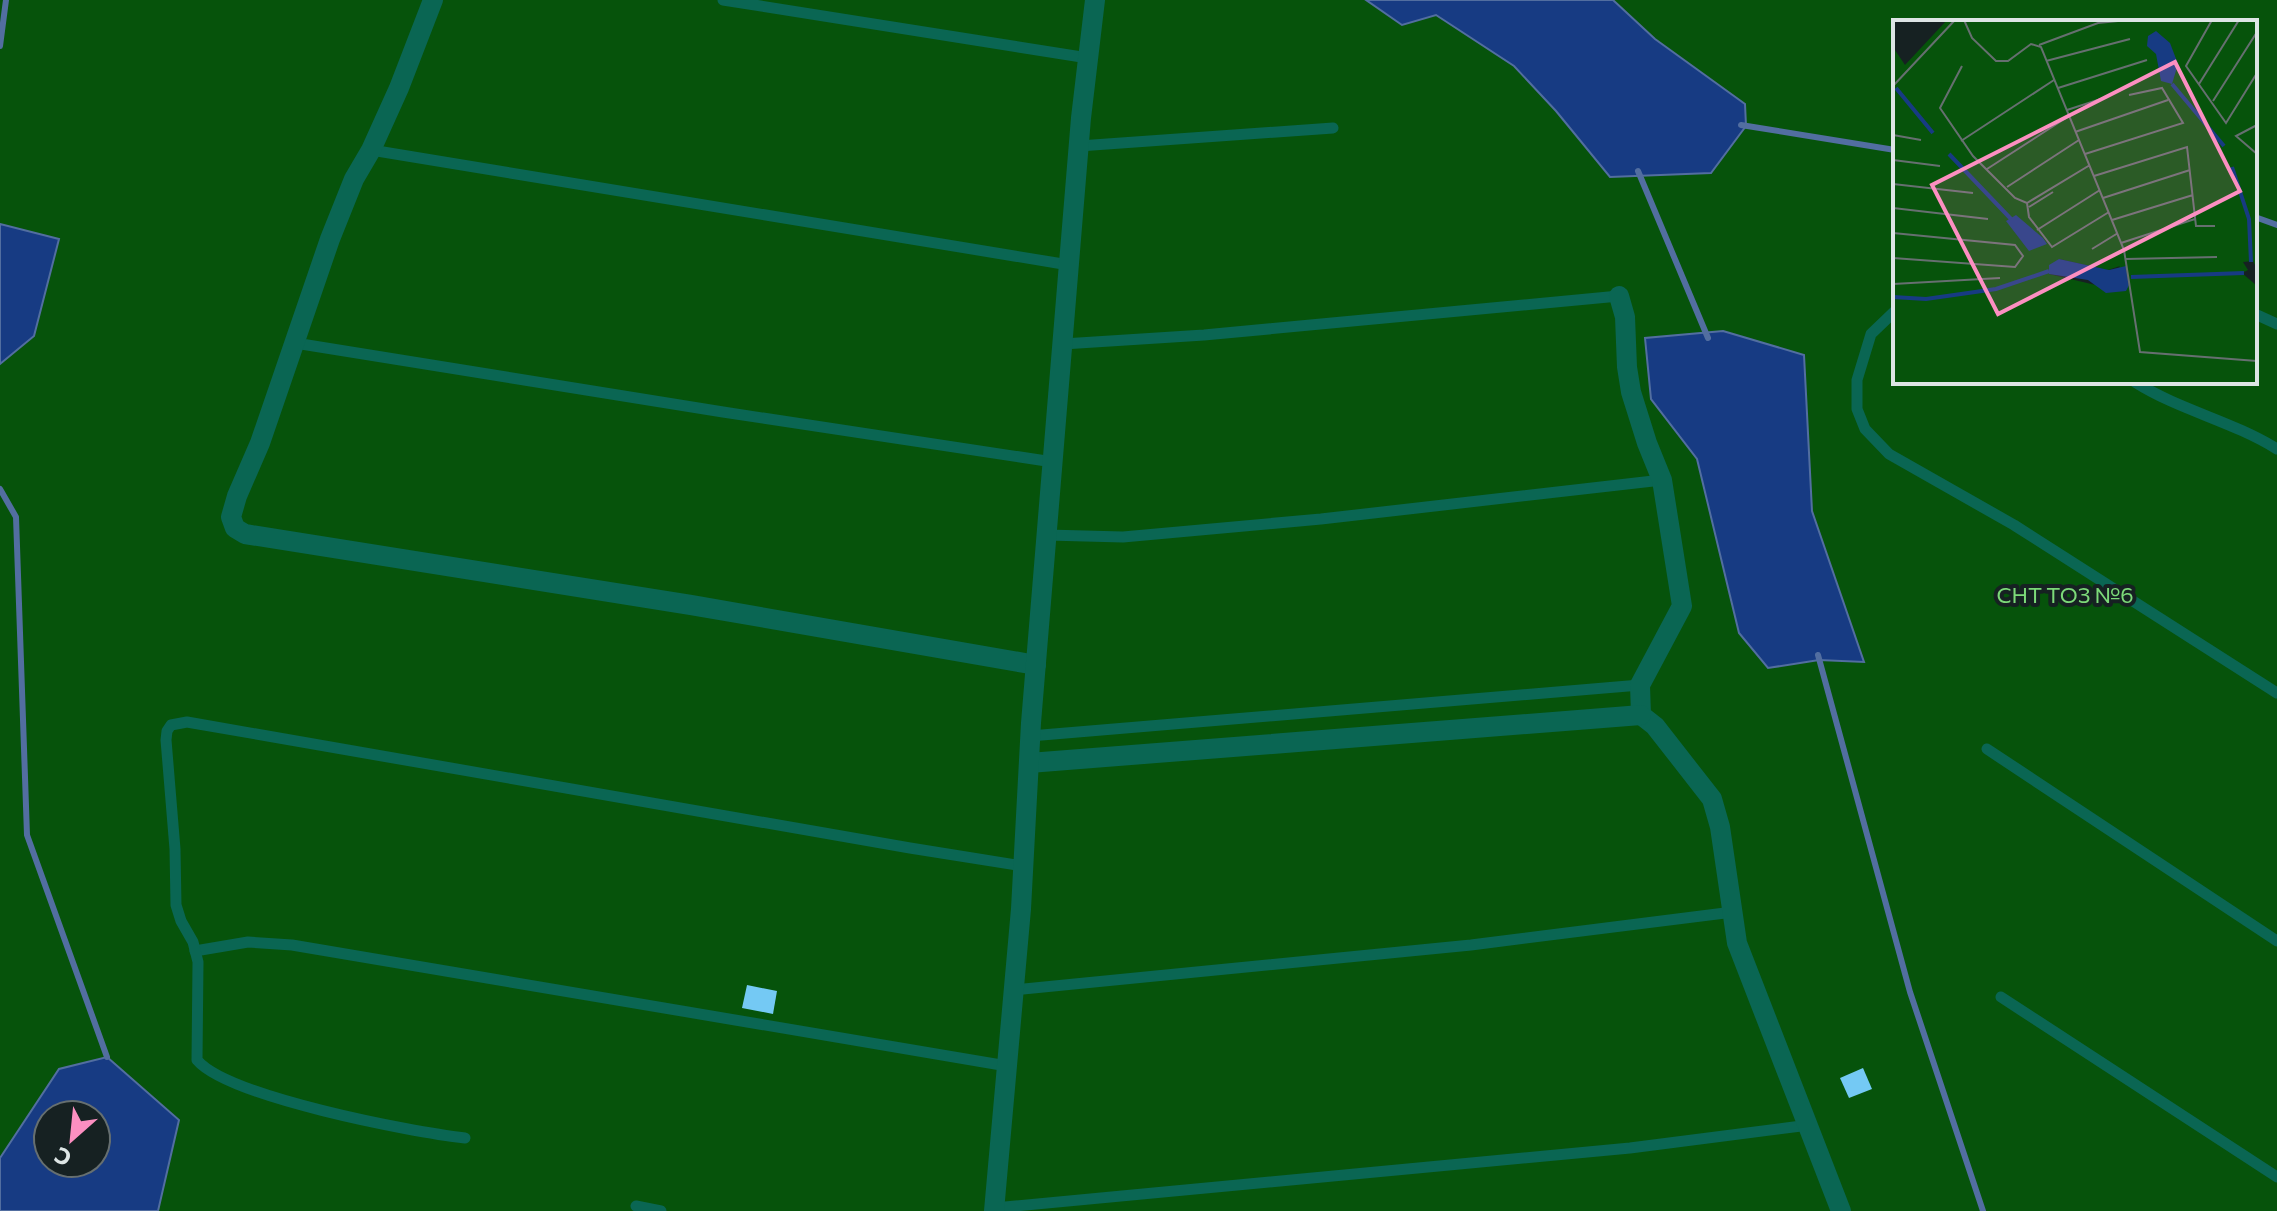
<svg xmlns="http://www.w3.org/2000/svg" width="2277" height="1211" font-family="Commissioner,sans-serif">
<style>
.green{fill:#06530b;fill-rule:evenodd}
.water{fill:#173b83;stroke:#526ea0;stroke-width:2;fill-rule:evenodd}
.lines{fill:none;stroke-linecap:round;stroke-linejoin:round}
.stream{stroke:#526ea0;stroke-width:6}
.building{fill:#74c9f4}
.service{stroke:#0a6653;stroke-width:11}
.minor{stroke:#0a6653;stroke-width:20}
.labels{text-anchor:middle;stroke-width:8;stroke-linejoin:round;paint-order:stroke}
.park-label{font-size:22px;fill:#7cd979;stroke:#162122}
.inset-river{fill:none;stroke:#173b83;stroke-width:4}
.inset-road{fill:none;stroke:#666f70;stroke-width:2}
.view{fill:#fc8fc1;fill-opacity:0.15;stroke:#fc8fc1;stroke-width:4}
.inset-edge{fill:none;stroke:#dde5e5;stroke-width:4}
</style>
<rect width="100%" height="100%" fill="#162122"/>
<path class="green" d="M0 0H1366L1402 25 1436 15 1514 66 1556 111 1654 39 1613 0H2277V1211H158L178 1120 59 1069 0 1158V364L34 336 59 239 0 224ZM1895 22H2255V382H1895ZM1804 355 1812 510 1864 661 1819 660 1769 668 1739 633 1697 459Z"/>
<g class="water">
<path d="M1366 0H1613L1655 39 1745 104 1746 126 1711 173 1610 177 1556 111 1514 66 1436 15 1402 25Z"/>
<path d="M0 224 59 239 34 336 0 364Z"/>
<path d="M1723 331 1804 355 1812 511 1864 662 1819 660 1768 668 1739 633 1697 459 1651 399 1645 338Z"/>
<path d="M107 1057 179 1120 158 1211H0V1158L59 1069ZM96 1115V1163H48V1115Z"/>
</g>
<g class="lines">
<g class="stream">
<path d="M0 46 6 0"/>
<path d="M1741 125 1895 150"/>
<path d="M1638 171 1708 338"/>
<path d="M2255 217 2277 225"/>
<path d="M0 489 16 517 27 835 107 1057"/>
<path d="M1818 655 1910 992 1983 1211"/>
</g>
</g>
<g class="building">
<path d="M747 985 777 991 773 1014 742 1008Z"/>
<path d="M1863 1068 1872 1089 1849 1098 1840 1078Z"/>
</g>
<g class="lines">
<g class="service">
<path d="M723 0 1088 58"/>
<path d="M1079 146 1333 128"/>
<path d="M371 150 1069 265"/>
<path d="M1895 311 1871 334 1857 380V409L1865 429 1889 454 2014 525 2277 693"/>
<path d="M2255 314 2277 324"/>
<path d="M295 343 723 412 1053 462"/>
<path d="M1063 344 1204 335 1619 296"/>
<path d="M2135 382C2179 410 2232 421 2277 449"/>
<path d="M1047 535 1123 537 1321 519 1662 480"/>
<path d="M1030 736 1640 685"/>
<path d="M1987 749 2277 941"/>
<path d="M195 951 248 942 292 945 1007 1066"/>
<path d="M1013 990 1471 945 1733 912"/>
<path d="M2001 997 2277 1177"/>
<path d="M465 1138C412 1132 228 1097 197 1060L198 962 193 942 181 921 176 905 175 849 166 740 167 731 171 725 187 722 910 848 1023 866"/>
<path d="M636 1206 661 1211"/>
<path d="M994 1208 1630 1148 1809 1125"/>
</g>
<g class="minor">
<path d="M433 0 399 88 371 150 354 179 330 239 260 443 237 496 231 517 235 528 245 534 691 605 1036 665"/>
<path d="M1619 296 1625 317 1627 367 1631 392 1647 443 1662 480 1682 606 1640 685 1641 715 1655 726 1712 799 1720 827 1737 943 1841 1211"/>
<path d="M1029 763 1641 715"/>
<path d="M994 1211 1021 909 1031 723 1081 118 1095 0"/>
</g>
</g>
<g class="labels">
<g class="park-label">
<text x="2065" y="603">СНТ ТОЗ №6</text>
</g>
</g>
<g transform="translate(1893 20)">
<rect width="364" height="364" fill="#162122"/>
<path d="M54 0H364V249L360 241 350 242 355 250 349 253 364 266V364H0V27L12 45ZM166 239 215 250 227 246 211 267 156 254Z" fill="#06530b" fill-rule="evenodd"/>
<path d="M263 11 277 23 285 44 279 64 268 61 263 34 254 26 255 16ZM123 195 150 218 154 224 136 231 113 201ZM166 239 216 250 233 246 236 265 233 271 213 273 195 260 156 254V245Z" fill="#173b83"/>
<path class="inset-river" d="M279 64 331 126M3 68 40 113M56 134 118 199M339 147 356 199 358 242M238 257 351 253M0 277 33 279 103 269 156 251"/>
<path class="inset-road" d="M71 0 79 18 103 41H115L138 24 148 27 231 230 247 332 364 341M319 0 293 46 333 103 364 53M146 25 205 3 225 1M153 41 237 19M69 46 47 88 80 136 122 178 134 183 136 197 159 227 216 192M306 64 346 0M0 66 62 0M165 68 254 40M320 81 364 12M174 90 214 77M364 105 343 116 364 134M182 112 275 80M0 115 28 120M68 121 161 60M192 134 290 103 269 68 236 75M0 140 47 146M94 149 176 96M201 156 294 127 303 206H322M0 164 80 173M114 167 186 120M210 178 297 150M134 183 197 145M136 187 160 172M0 188 95 199M219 200 300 175M144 210 207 170M0 213 122 225 130 236 122 247 0 238M228 223 302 199M199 229 225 213M233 239 324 237M0 264 107 258"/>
<path class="view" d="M282 42 347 171 105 294 39 165Z"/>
<rect width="364" height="364" class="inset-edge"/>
</g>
<g transform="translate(72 1139) rotate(207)"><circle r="38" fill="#162122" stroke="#666f70" stroke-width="2"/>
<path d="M0-6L14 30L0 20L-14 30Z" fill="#fc8fc1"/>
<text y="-12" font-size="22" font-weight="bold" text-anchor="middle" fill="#dde5e5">С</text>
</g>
</svg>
